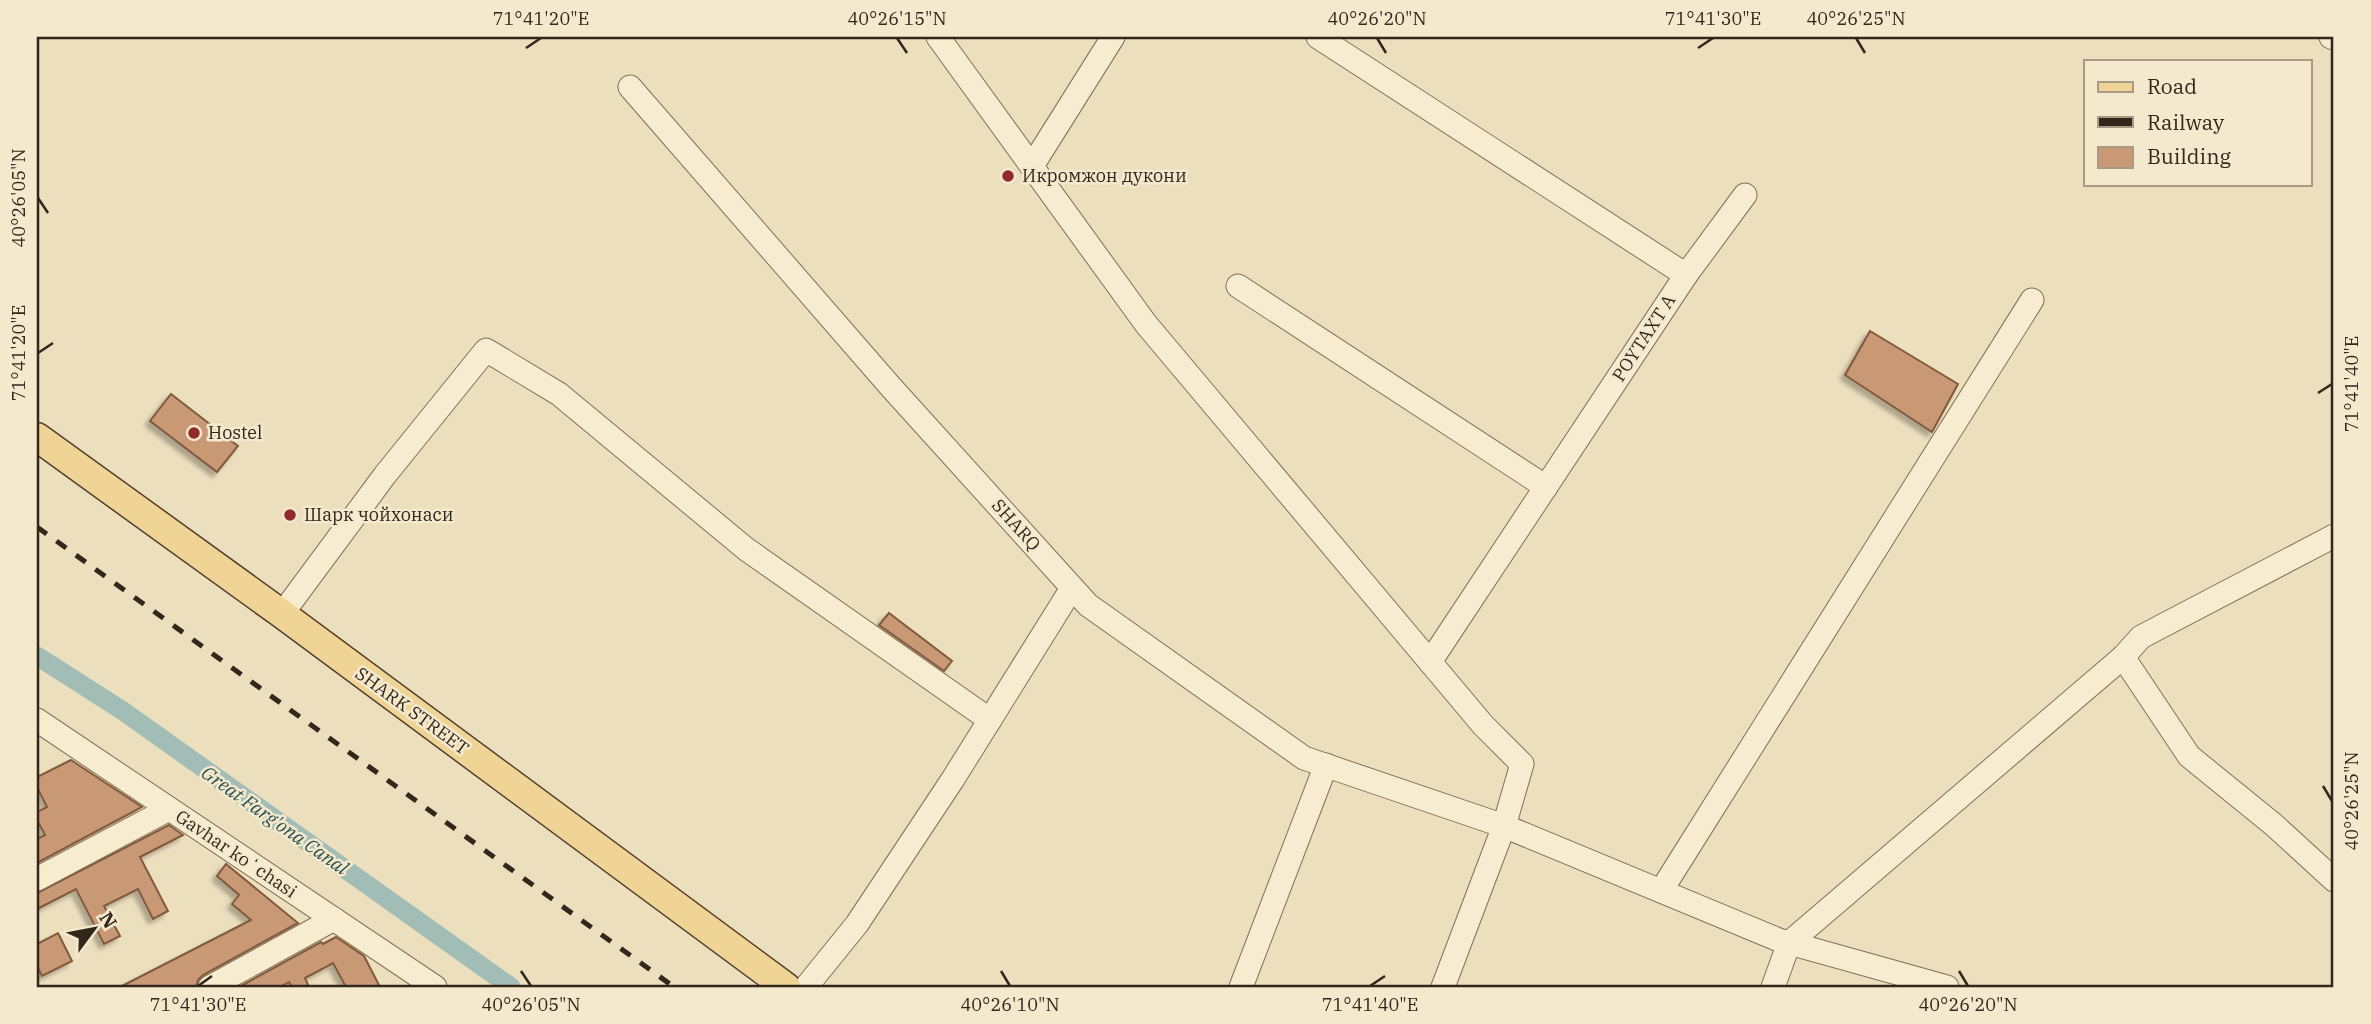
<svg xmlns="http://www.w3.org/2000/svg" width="2371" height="1024" font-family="'IBM Plex Serif',serif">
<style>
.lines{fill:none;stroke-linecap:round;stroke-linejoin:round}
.canal{stroke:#a1bdb5;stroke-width:19}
.building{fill:#c99975;stroke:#815a3e;stroke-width:2;filter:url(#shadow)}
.minor-casing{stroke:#836f57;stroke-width:25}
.major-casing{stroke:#513e2c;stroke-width:31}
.minor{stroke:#f7ecd0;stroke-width:23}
.major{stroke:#efd496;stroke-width:28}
.rail{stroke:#33271c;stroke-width:5;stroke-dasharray:12 12;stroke-linecap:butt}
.ticks{fill:none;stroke:#33271c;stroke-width:2.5}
.poi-dot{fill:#902b2a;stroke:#f4e9cd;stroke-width:2.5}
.labels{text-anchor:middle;stroke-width:5;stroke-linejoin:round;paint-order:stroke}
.poi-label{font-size:18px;fill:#33271c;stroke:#f4e9cd;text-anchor:start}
.street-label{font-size:18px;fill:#33271c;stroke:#f4e9cd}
.water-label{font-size:19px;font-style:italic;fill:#2b5250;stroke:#f4e9cd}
.neatline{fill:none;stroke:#33271c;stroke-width:2.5}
.ticks-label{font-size:18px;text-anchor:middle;fill:#33271c}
</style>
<defs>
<filter id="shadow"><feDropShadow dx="-4.5" dy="4.5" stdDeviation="2" flood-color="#0004"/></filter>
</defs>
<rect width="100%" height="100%" fill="#ecdfbe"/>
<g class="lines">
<path class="canal" d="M37 656 123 711 511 987"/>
</g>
<g class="building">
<path d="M1870 331 1958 384 1932 432 1845 375Z"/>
<path d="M171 394 238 446 217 472 150 421Z"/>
<path d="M889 613 952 661 944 671 879 625Z"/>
<path d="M71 760 142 807 37 863V839L45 835 37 820V812L47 807 37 787V777Z"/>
<path d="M169 825 183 835 140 857 168 911 153 919 138 889 104 906 120 936 104 944 76 889 37 909V893Z"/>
<path d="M226 864 298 923 203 975 198 980 196 987H120L251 920 232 904 239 895 217 876Z"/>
<path d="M58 933 72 961 42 976 37 966V944Z"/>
<path d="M336 937 364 956 380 987H346L333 963 305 978 309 987H292L289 982 280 987H239L321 942 323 944Z"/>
</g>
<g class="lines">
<g class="minor-casing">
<g id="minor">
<path d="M938 37 1146 324 1483 725 1522 764 1504 826 1779 940 1947 987"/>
<path d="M1318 37 1686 275 1430 662"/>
<path d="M2331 37 2334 38"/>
<path d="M630 87 890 386 1088 605 1304 758 1504 826 1443 987"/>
<path d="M1032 166 1113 37"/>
<path d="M1686 275 1745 195"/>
<path d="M1238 286 1546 487"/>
<path d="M282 614 385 475 486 350 559 394 746 549 990 720"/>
<path d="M2123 657 2189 756 2274 825 2334 880"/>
<path d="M37 720 435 987"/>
<path d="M37 879 169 809"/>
<path d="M1661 891 2032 300"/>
<path d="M210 987 334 919"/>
<path d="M806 987 857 924 953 779 1072 588"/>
<path d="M1241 987 1326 765"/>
<path d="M1773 987 1789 943 2123 657 2141 637 2334 536"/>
</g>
</g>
<g class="major-casing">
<path id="major" d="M37 437 282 614 786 987"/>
</g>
<use href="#minor" class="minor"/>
<use href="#major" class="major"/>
<path class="rail" d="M37 527 674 987"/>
</g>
<path class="ticks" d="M897 38 907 53M1377 38 1386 53M1856 38 1865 53M526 48 541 38M1698 48 1713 38M38 198 48 213M38 353 53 343M2318 393 2332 384M2323 786 2332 801M521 971 531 986M1001 971 1010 986M1959 971 1968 986M198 986 212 976M1370 986 1385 976"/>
<g class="poi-dot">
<circle cx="1008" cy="176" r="7"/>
<circle cx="194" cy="433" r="7"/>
<circle cx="290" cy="515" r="7"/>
</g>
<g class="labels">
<g class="poi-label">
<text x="1022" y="182">Икромжон дукони</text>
<text x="208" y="439">Hostel</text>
<text x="304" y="521">Шарк чойхонаси</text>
</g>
<g class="street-label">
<text transform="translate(1644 338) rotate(-57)" y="6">POYTAXT A</text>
<text transform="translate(1016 525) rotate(48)" y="6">SHARQ</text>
<text transform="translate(412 711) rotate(36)" y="6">SHARK STREET</text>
<text transform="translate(236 854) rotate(34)" y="6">Gavhar koʻchasi</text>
</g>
<g class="water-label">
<text transform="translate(275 820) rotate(35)" y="7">Great Farg'ona Canal</text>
</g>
</g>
<rect width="2371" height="1024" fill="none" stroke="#f4e9cd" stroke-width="77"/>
<rect x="2084" y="60" width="228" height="126" fill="#f4e9cd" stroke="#a79b86" stroke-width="2"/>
<rect x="2098" y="82" width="35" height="10" fill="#efd496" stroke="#a79b86" stroke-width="2"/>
<text x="2147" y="94" font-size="21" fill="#33271c">Road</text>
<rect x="2098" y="117" width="35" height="10" fill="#33271c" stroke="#a79b86" stroke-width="2"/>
<text x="2147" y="130" font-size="21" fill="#33271c">Railway</text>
<rect x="2098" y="147" width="35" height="21" fill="#c99975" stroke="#a79b86" stroke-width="2"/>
<text x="2147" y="164" font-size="21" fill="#33271c">Building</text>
<g transform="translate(94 929) rotate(58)" stroke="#f4e9cd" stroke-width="5" paint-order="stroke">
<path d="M0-5L12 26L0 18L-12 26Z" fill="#33271c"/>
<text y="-10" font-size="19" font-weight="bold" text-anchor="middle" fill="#33271c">N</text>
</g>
<rect x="38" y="38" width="2294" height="948" class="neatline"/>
<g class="ticks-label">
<text x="541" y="25">71°41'20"E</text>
<text x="897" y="25">40°26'15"N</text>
<text x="1377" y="25">40°26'20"N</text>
<text x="1713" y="25">71°41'30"E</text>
<text x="1856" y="25">40°26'25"N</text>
<text transform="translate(19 198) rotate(-90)" y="6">40°26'05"N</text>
<text transform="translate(19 353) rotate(-90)" y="6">71°41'20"E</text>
<text transform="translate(2352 384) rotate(-90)" y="6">71°41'40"E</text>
<text transform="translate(2352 801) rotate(-90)" y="6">40°26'25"N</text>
<text x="198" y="1011">71°41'30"E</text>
<text x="531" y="1011">40°26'05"N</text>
<text x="1010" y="1011">40°26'10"N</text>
<text x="1370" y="1011">71°41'40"E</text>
<text x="1968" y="1011">40°26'20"N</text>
</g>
</svg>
